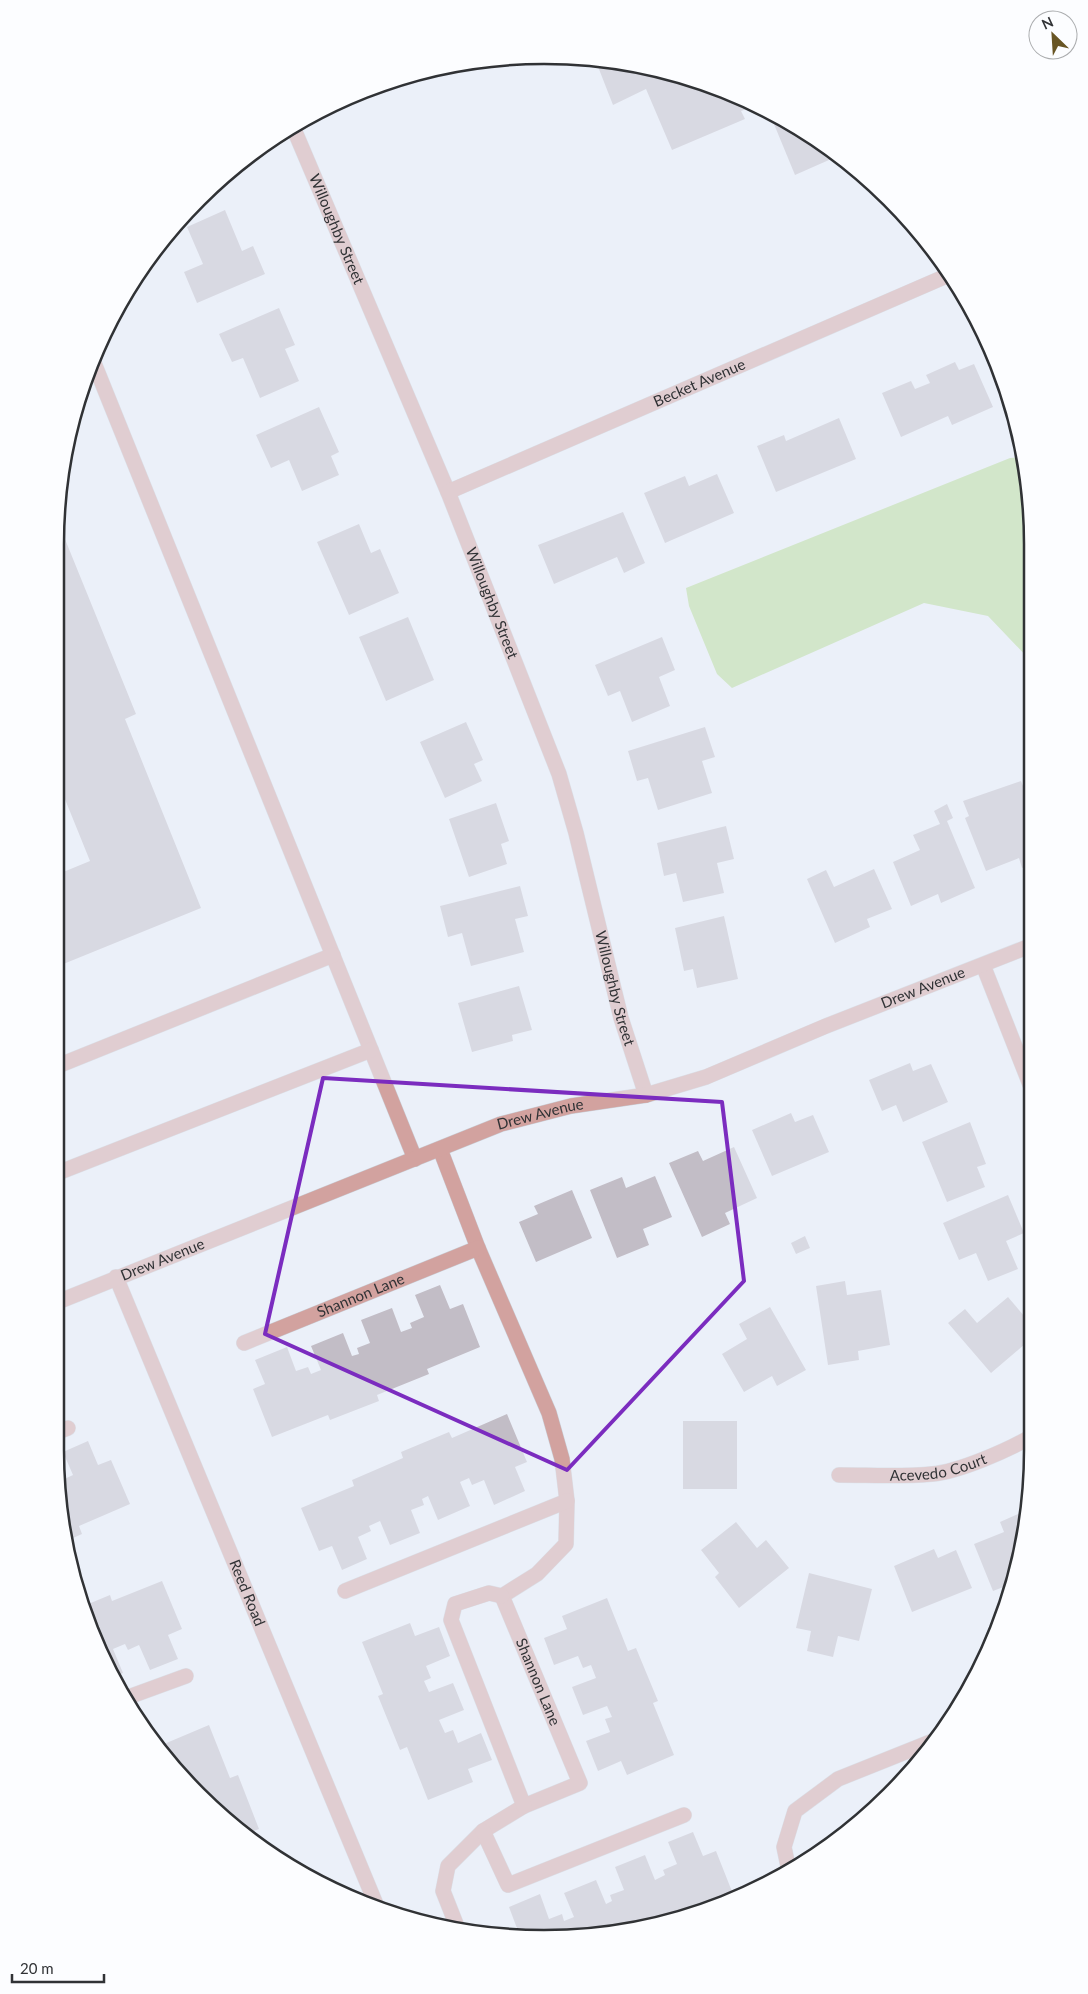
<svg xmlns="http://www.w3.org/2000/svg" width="1088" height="1994" font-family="Lato,sans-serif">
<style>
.green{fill:#b4d991}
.building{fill:#c2bdc6}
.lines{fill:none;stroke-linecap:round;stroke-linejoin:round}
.minor-casing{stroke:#c9ced6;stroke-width:16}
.path{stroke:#9c9fa6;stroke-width:3;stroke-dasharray:1 4;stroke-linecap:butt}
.minor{stroke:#d2a29f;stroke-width:15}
.marked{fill:none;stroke:#7b2cbf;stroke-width:4;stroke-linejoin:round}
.labels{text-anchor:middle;stroke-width:4;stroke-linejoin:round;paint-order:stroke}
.street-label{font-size:15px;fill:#303235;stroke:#fcfdff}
.rim{fill:none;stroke:#303235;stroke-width:2.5}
</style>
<rect width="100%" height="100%" fill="#ebf0f9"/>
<path class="green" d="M1023 457 1029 480V659L988 616 924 603 732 688 717 674 689 606 686 588 1010 458Z"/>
<g class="building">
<path d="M595 59H608L701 81 756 106 741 111 745 119 672 150 646 89 613 105Z"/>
<path d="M769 112 788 120 838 156 795 175Z"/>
<path d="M225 210 242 251 253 246 265 274 197 303 184 272 203 264 187 227Z"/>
<path d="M279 308 295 345 285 349 299 381 260 398 243 358 232 362 219 334Z"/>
<path d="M955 362 959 370 974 364 993 407 952 425 948 416 901 437 882 393 911 381 915 389 930 383 926 375Z"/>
<path d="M319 407 339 452 331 456 339 475 302 491 289 460 271 468 256 435Z"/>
<path d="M839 418 856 459 776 492 757 446 784 435 786 441Z"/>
<path d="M717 474 734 513 665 543 644 493 685 476 689 486Z"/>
<path d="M623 512 645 563 624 573 617 557 554 584 538 545Z"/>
<path d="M56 517 136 714 125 719 201 908 56 967V875L90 861 56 777Z"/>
<path d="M359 524 371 553 380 549 399 593 349 615 317 542Z"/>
<path d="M408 617 434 680 386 701 359 637Z"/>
<path d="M662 637 675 670 659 677 670 706 632 722 620 691 608 696 595 665Z"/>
<path d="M466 722 483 760 474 764 482 781 445 798 420 742Z"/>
<path d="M705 727 715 757 702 761 712 793 658 810 648 778 637 781 628 751Z"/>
<path d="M1021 781 1030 803V865L1022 868 1019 858 986 871 965 818 969 816 963 801Z"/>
<path d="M496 803 509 841 501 844 507 864 469 877 449 819Z"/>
<path d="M947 804 953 818 947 821 975 888 941 903 938 894 911 906 893 862 920 850 913 835 940 824 934 811Z"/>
<path d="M726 826 734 859 717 863 724 893 683 902 676 873 664 876 657 843Z"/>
<path d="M874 869 892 909 867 919 870 927 835 943 807 879 826 870 834 887Z"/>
<path d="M520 886 528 916 515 919 524 952 471 966 462 933 448 937 440 906Z"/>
<path d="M724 916 738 979 697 988 693 969 684 971 675 928Z"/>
<path d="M519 986 532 1030 512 1035 513 1041 472 1052 458 1003Z"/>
<path d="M910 1063 913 1071 931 1064 948 1102 903 1122 896 1105 882 1111 869 1080Z"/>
<path d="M791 1113 795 1122 813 1115 829 1152 772 1176 752 1130Z"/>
<path d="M970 1122 986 1164 977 1167 985 1187 947 1202 922 1142Z"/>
<path d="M734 1147 757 1198 725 1213 730 1224 702 1237 669 1163 698 1151 703 1161Z"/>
<path d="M655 1176 672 1217 643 1229 649 1245 617 1258 590 1190 622 1177 626 1188Z"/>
<path d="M572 1190 592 1238 536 1262 519 1222 538 1214 534 1206Z"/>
<path d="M1008 1195 1024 1233 1006 1241 1018 1269 988 1281 976 1253 959 1260 943 1223Z"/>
<path d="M805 1236 810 1248 796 1254 791 1243Z"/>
<path d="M845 1281 847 1295 881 1290 890 1345 858 1351 859 1360 828 1365 816 1286Z"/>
<path d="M440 1285 450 1309 463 1304 480 1347 427 1369 429 1374 377 1395 379 1401 330 1420 328 1415 272 1437 253 1389 265 1384 255 1360 287 1347 296 1371 308 1367 311 1374 321 1370 311 1346 343 1333 352 1356 359 1354 357 1348 370 1343 361 1320 392 1308 401 1332 412 1328 410 1323 424 1317 415 1295Z"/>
<path d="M1008 1297 1031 1324 1032 1338 991 1373 948 1323 965 1309 977 1323Z"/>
<path d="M770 1307 806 1370 777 1386 772 1376 744 1392 722 1354 747 1339 739 1324Z"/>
<path d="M507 1414 527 1462 515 1467 525 1491 494 1505 484 1480 472 1485 469 1478 460 1482 470 1506 438 1520 428 1496 422 1499 424 1505 411 1510 420 1533 390 1545 380 1521 369 1526 371 1531 358 1537 367 1559 342 1570 332 1546 319 1551 301 1508 354 1486 352 1480 403 1458 401 1452 449 1432 452 1438Z"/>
<rect x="683" y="1421" width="54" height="68"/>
<path d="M88 1441 98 1465 111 1460 130 1504 79 1526 82 1534 64 1542 59 1491 63 1489 60 1481 73 1475 63 1452Z"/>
<path d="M1027 1510 1014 1583 993 1591 974 1544 1004 1532 1000 1522Z"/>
<path d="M736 1522 757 1548 766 1540 789 1568 739 1608 715 1577 719 1573 701 1550Z"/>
<path d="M934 1549 938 1558 956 1550 972 1588 912 1612 894 1566Z"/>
<path d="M809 1573 872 1589 859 1641 838 1636 833 1657 807 1651 811 1631 796 1628Z"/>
<path d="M162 1581 182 1629 168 1635 178 1659 150 1670 139 1645 128 1650 125 1644 113 1649 123 1673 113 1677 81 1607 110 1595 112 1601Z"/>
<path d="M607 1598 628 1651 636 1648 658 1701 653 1703 674 1755 627 1775 621 1761 598 1771 586 1741 610 1732 605 1719 612 1717 607 1706 583 1715 572 1687 596 1678 591 1665 583 1668 578 1656 554 1665 544 1638 567 1629 562 1616Z"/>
<path d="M410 1623 415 1636 439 1627 450 1656 426 1666 431 1678 424 1681 429 1692 453 1683 464 1710 439 1720 445 1733 453 1730 458 1743 481 1733 492 1760 468 1769 473 1782 428 1800 407 1747 400 1750 378 1696 383 1694 362 1642Z"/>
<path d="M209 1725 230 1778 238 1775 259 1829 254 1831 262 1848 221 1817 165 1758 169 1756 164 1744Z"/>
<path d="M693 1832 703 1856 716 1851 733 1894 670 1922 576 1938 505 1937 518 1931 509 1907 540 1894 549 1919 562 1914 564 1921 574 1917 564 1893 596 1880 606 1904 612 1901 610 1895 624 1890 615 1867 645 1855 655 1880 665 1875 663 1870 677 1864 668 1842Z"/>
</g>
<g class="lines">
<g class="minor-casing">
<g id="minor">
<path id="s1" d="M293 127 448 492 559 774 576 833 621 1018 646 1095"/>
<path d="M94 363 415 1159"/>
<path id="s2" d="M448 492 951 274"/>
<path d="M983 965 1031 1087"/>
<path d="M55 1067 333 955"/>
<path id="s3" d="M440 1149 478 1248 549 1413 562 1459 567 1501 566 1544 537 1574 502 1596 580 1783 524 1806 483 1831 448 1866 443 1891 458 1929"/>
<path d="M55 1174 371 1050"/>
<path id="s4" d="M116 1277 378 1909"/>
<path id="s5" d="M55 1303 501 1124 571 1106 646 1095 706 1077 826 1026 1030 946"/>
<path id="s6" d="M244 1343 478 1248"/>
<path d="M55 1433 68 1428"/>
<path id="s7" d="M839 1475C870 1475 901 1477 932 1474 958 1472 1009 1450 1032 1436"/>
<path d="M345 1591 567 1501"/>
<path d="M502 1596 489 1593 455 1604 451 1620 524 1806"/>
<path d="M123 1699 186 1676"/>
<path d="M483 1831 508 1885 684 1815"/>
<path d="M789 1871 784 1847 795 1811 838 1779 938 1739"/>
</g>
</g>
<path class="path" d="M316 121 336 102"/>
<use href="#minor" class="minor"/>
</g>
<path d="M0 0H1088V1994H0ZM323 1078 722 1102 744 1281 567 1470 265 1334Z" fill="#ebf0f9" fill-opacity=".55" fill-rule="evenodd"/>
<path class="marked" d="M323 1078 722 1102 744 1281 567 1470 265 1334Z"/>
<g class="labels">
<g class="street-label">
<text dy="5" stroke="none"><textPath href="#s1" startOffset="111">Willoughby Street</textPath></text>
<text dy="5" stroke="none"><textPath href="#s2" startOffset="274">Becket Avenue</textPath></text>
<text dy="5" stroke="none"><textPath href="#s1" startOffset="516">Willoughby Street</textPath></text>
<text dy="5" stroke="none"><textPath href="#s1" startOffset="921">Willoughby Street</textPath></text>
<text dy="5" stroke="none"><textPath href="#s5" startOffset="926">Drew Avenue</textPath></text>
<text dy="5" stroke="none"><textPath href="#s5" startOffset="521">Drew Avenue</textPath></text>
<text dy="5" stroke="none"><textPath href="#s5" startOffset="116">Drew Avenue</textPath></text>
<text dy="5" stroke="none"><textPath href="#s6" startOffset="126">Shannon Lane</textPath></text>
<text dy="5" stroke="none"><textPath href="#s7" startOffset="100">Acevedo Court</textPath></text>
<text dy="5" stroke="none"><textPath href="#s4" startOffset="342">Reed Road</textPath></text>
<text dy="5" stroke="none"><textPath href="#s3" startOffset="595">Shannon Lane</textPath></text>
</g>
</g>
<path d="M0 0H1088V1994H0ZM544 64H544A480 480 0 0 1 1024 544V1450A480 480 0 0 1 544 1930H544A480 480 0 0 1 64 1450V544A480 480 0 0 1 544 64Z" fill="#fcfdff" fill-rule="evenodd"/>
<path class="rim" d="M544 64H544A480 480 0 0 1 1024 544V1450A480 480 0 0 1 544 1930H544A480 480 0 0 1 64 1450V544A480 480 0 0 1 544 64Z"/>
<g transform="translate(1053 35) rotate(335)"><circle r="24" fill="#fcfdff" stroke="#aaacae"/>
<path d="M0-4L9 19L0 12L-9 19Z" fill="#685524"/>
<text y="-8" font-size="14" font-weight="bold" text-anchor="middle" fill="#303235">N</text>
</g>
<path d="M12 1974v8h92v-8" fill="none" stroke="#303235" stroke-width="2.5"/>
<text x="20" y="1974" font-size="15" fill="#303235" stroke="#fcfdff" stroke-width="4" paint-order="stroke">20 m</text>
</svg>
